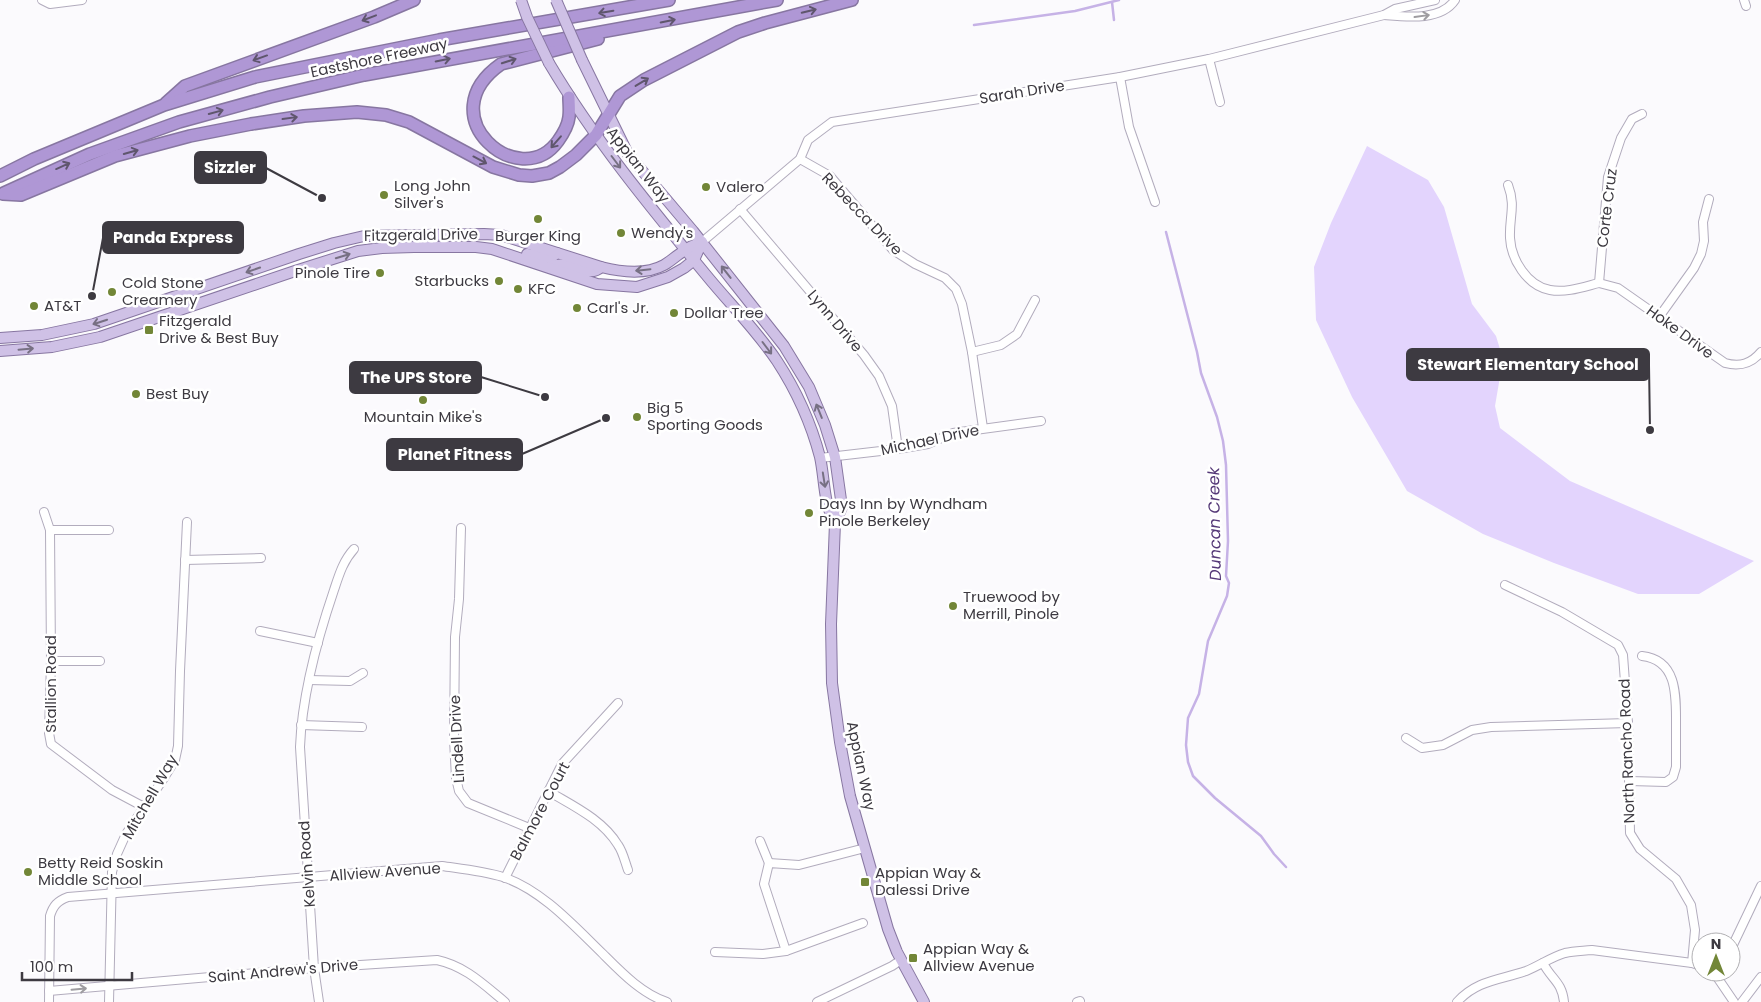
<svg xmlns="http://www.w3.org/2000/svg" width="1761" height="1002" font-family="Poppins,sans-serif">
<style>
.green{fill:#e3d4fd}
.lines{fill:none;stroke-linecap:round;stroke-linejoin:round}
.stream{stroke:#c6b2e6;stroke-width:2.5}
.minor-casing{stroke:#b2acbd;stroke-width:10}
.major-casing{stroke:#8776a1;stroke-width:12}
.highway-casing{stroke:#8776a1;stroke-width:14}
.minor{stroke:#fff;stroke-width:8}
.major{stroke:#cfc1e6;stroke-width:10}
.highway{stroke:#af97d5;stroke-width:11}
.major-bridge-casing{stroke:#8776a1;stroke-width:12;stroke-linecap:butt}
.major-bridge{stroke:#cfc1e6;stroke-width:10}
.oneway{stroke:#5f566d}
.oneway2{stroke:#9e9ca0}
.oneway3{stroke:#777083}
.poi-dot{fill:#728637;stroke:#fff;stroke-width:2}
.labels{text-anchor:middle;stroke-width:5;stroke-linejoin:round;paint-order:stroke}
.street-label{font-size:15px;fill:#3d3a41;stroke:#fff}
.poi-label{font-size:15px;fill:#3d3a41;stroke:#fff;text-anchor:start}
.water-label{font-size:16px;font-style:italic;fill:#553978;stroke:#fff}
.leader{fill:none;stroke:#3d3a41;stroke-width:2}
.callout-dot{fill:#3d3a41;stroke:#fff;stroke-width:2}
.callout{fill:#3d3a41;stroke:#3d3a41;stroke-width:2}
.callout-label{font-size:16px;text-anchor:middle;font-weight:bold;fill:#fff}
</style>
<rect width="100%" height="100%" fill="#fbfafd"/>
<path class="green" d="M1367 146 1428 180 1444 207 1472 304 1496 336 1503 359 1495 406 1500 428 1570 481 1754 561 1699 594H1638L1554 563 1483 534 1407 491 1352 397 1316 320 1314 267 1331 223Z"/>
<g class="lines">
<g class="stream">
<path d="M1112 2 1114 20"/>
<path d="M974 25 1075 11 1119 0"/>
<path d="M1166 232 1197 352 1201 373 1217 417 1223 441 1226 465 1228 541 1226 576 1229 583 1227 596 1208 641 1199 694 1188 718 1186 745 1188 762 1193 776 1215 798 1261 836 1274 854 1286 867"/>
</g>
<g class="minor-casing">
<g id="minor">
<path d="M42 0 50 4 82 0"/>
<path d="M1744 0 1746 6"/>
<path d="M1384 15C1407 17 1441 21 1455 0"/>
<path d="M1209 59 1220 102"/>
<path d="M1120 77 1129 127 1155 202"/>
<path d="M800 159 830 176 893 250 915 264 945 278 956 289 962 304 972 352 983 428"/>
<path d="M1508 185C1516 206 1509 217 1510 238 1511 259 1527 286 1550 290 1566 293 1583 287 1599 283"/>
<path d="M740 209 864 355 879 376 892 406 898 449"/>
<path d="M702 242 800 159 808 140 832 122 1120 77 1209 59 1384 15 1395 9 1435 0"/>
<path d="M1599 283 1618 288 1725 363C1740 367 1751 364 1761 352"/>
<path d="M1599 283 1608 177 1621 138 1632 119 1642 114"/>
<path d="M1659 317 1694 268 1701 254 1704 241 1703 222 1709 199"/>
<path d="M972 352 1001 345 1017 334 1035 300"/>
<path d="M820 458 898 449 928 444 953 433 1041 421"/>
<path d="M44 512 50 530 51 661 49 733 51 744 112 790 144 807"/>
<path d="M461 528 459 599 455 637 454 740 456 778 459 791 468 803 529 828"/>
<path d="M50 530H109"/>
<path d="M185 560 261 558"/>
<path d="M1505 585 1562 612 1618 645 1623 655 1628 723 1630 833 1640 849 1676 879 1691 905 1695 930 1692 963"/>
<path d="M260 631 318 643"/>
<path d="M51 661H100"/>
<path d="M309 680 350 681 363 673"/>
<path d="M301 725 362 727"/>
<path d="M1406 738 1422 748 1443 745 1472 730 1491 727 1628 723"/>
<path d="M1630 781 1666 782 1673 777 1676 767C1676 753 1676 739 1676 724 1676 697 1678 660 1642 656"/>
<path d="M548 791C573 806 602 819 618 845 623 852 625 862 628 870"/>
<path d="M760 841 769 863"/>
<path d="M505 878 562 764 618 703"/>
<path d="M863 923 786 951 764 884 769 863 799 865 865 848"/>
<path d="M1731 949 1761 886"/>
<path d="M715 952 763 954 786 951"/>
<path d="M1543 963C1552 980 1562 982 1564 1002"/>
<path d="M1710 972 1717 977 1734 1002"/>
<path d="M49 991 314 968 437 960C465 966 483 984 505 1002"/>
<path d="M49 1002 50 916C53 906 57 901 68 897L442 866C463 869 483 871 503 877 542 890 574 926 603 954 621 972 642 994 667 1002"/>
<path d="M109 1002 112 872 117 854 126 834 164 778 175 760 178 746 180 671 187 522"/>
<path d="M319 1002 314 968 300 747C302 694 317 640 334 590 339 575 343 561 354 549"/>
<path d="M817 1002 892 966 901 960"/>
<path d="M1077 1002 1080 1001"/>
<path d="M1457 1002C1477 980 1500 980 1526 971 1539 966 1551 957 1565 953 1574 951 1583 951 1592 950L1692 963 1701 966"/>
<path d="M1742 1002 1761 977"/>
</g>
</g>
<g class="major-casing">
<g id="major">
<path d="M582 60 628 154 693 231 784 346 809 387 825 425 835 457 842 507 835 523 831 624 832 683 840 742 850 796 888 929 897 952 924 1002"/>
<path d="M549 63C594 139 651 208 707 276 730 304 757 331 777 361 796 390 811 423 820 457 825 480 823 503 835 523"/>
<path d="M527 254 551 258 557 253"/>
<path d="M549 267C554 265 560 264 565 265 578 267 591 277 601 267"/>
<path d="M0 338 42 335 94 324 299 254 334 243 364 236 484 234 501 235 601 267C621 272 646 275 664 265 671 261 677 255 684 251 689 247 696 244 702 242"/>
<path d="M0 351 52 347 100 337 295 271 358 251 382 248 414 247H476L492 249 597 284 637 287 668 277 684 268 694 260 702 242"/>
</g>
</g>
<g class="highway-casing">
<g id="highway">
<path d="M569 97C569 104 570 110 569 117 568 126 563 134 558 141 520 194 427 116 501 64L598 39"/>
<path d="M166 103 185 86 374 17 414 0"/>
<path d="M0 176 34 159 164 105 255 77 439 40 669 0"/>
<path d="M4 193 90 154 179 122 270 97 364 75 777 0"/>
<path d="M3 194 21 195 115 156 190 136 251 124 304 116 357 112 386 115 409 122 493 167 519 175 532 176 549 173 560 167 576 155 596 135 620 96 644 80 738 32 765 23 852 0"/>
</g>
</g>
<use href="#minor" class="minor"/>
<use href="#major" class="major"/>
<use href="#highway" class="highway"/>
<g class="major-bridge-casing">
<g id="major-bridge">
<path d="M521 0 527 17 549 63"/>
<path d="M556 0 582 60"/>
</g>
</g>
<use href="#major-bridge" class="major-bridge"/>
</g>
<defs><path id="oneway-shaft" d="M-6 0H5M1.5-3L5.5 0L1.5 3" fill="none" stroke-width="1.6" stroke-linecap="round" stroke-linejoin="round" transform="scale(1.25)"/></defs>
<g class="oneway">
<use href="#oneway-shaft" transform="translate(809 11) rotate(-14)"/>
<use href="#oneway-shaft" transform="translate(606 12) rotate(170)"/>
<use href="#oneway-shaft" transform="translate(369 18) rotate(159)"/>
<use href="#oneway-shaft" transform="translate(668 21) rotate(-11)"/>
<use href="#oneway-shaft" transform="translate(260 58) rotate(160)"/>
<use href="#oneway-shaft" transform="translate(443 60) rotate(-11)"/>
<use href="#oneway-shaft" transform="translate(509 61) rotate(-18)"/>
<use href="#oneway-shaft" transform="translate(642 82) rotate(-31)"/>
<use href="#oneway-shaft" transform="translate(216 112) rotate(-15)"/>
<use href="#oneway-shaft" transform="translate(290 118) rotate(-8)"/>
<use href="#oneway-shaft" transform="translate(556 142) rotate(131)"/>
<use href="#oneway-shaft" transform="translate(131 152) rotate(-16)"/>
<use href="#oneway-shaft" transform="translate(480 160) rotate(28)"/>
<use href="#oneway-shaft" transform="translate(63 166) rotate(-24)"/>
</g>
<g class="oneway2">
<use href="#oneway-shaft" transform="translate(1422 16) rotate(-8)"/>
<use href="#oneway-shaft" transform="translate(79 989) rotate(-5)"/>
</g>
<g class="oneway3">
<use href="#oneway-shaft" transform="translate(616 162) rotate(53)"/>
<use href="#oneway-shaft" transform="translate(343 256) rotate(-17)"/>
<use href="#oneway-shaft" transform="translate(253 270) rotate(161)"/>
<use href="#oneway-shaft" transform="translate(643 270) rotate(174)"/>
<use href="#oneway-shaft" transform="translate(726 272) rotate(-128)"/>
<use href="#oneway-shaft" transform="translate(100 322) rotate(162)"/>
<use href="#oneway-shaft" transform="translate(767 348) rotate(53)"/>
<use href="#oneway-shaft" transform="translate(26 349) rotate(-5)"/>
<use href="#oneway-shaft" transform="translate(819 411) rotate(-112)"/>
<use href="#oneway-shaft" transform="translate(824 480) rotate(81)"/>
</g>
<g class="poi-dot">
<circle cx="706" cy="187" r="5"/>
<circle cx="384" cy="195" r="5"/>
<circle cx="538" cy="219" r="5"/>
<circle cx="621" cy="233" r="5"/>
<circle cx="380" cy="273" r="5"/>
<circle cx="499" cy="281" r="5"/>
<circle cx="518" cy="289" r="5"/>
<circle cx="112" cy="292" r="5"/>
<circle cx="34" cy="306" r="5"/>
<circle cx="577" cy="308" r="5"/>
<circle cx="674" cy="313" r="5"/>
<rect x="144" y="325" width="10" height="10" rx="2.5"/>
<circle cx="136" cy="394" r="5"/>
<circle cx="423" cy="400" r="5"/>
<circle cx="637" cy="417" r="5"/>
<circle cx="809" cy="513" r="5"/>
<circle cx="953" cy="606" r="5"/>
<circle cx="28" cy="872" r="5"/>
<rect x="860" y="877" width="10" height="10" rx="2.5"/>
<rect x="908" y="953" width="10" height="10" rx="2.5"/>
</g>
<g class="labels">
<g class="street-label">
<text transform="translate(379 58) rotate(-12)" y="5">Eastshore Freeway</text>
<text transform="translate(1022 92) rotate(-9)" y="5">Sarah Drive</text>
<text transform="translate(638 165) rotate(52)" y="5">Appian Way</text>
<text transform="translate(1607 208) rotate(-83)" y="5">Corte Cruz</text>
<text transform="translate(862 214) rotate(46)" y="5">Rebecca Drive</text>
<text transform="translate(421 235) rotate(-1)" y="5">Fitzgerald Drive</text>
<text transform="translate(835 321) rotate(50)" y="5">Lynn Drive</text>
<text transform="translate(1680 332) rotate(36)" y="5">Hoke Drive</text>
<text transform="translate(930 440) rotate(-12)" y="5">Michael Drive</text>
<text transform="translate(51 684) rotate(-90)" y="5">Stallion Road</text>
<text transform="translate(457 739) rotate(-93)" y="5">Lindell Drive</text>
<text transform="translate(1627 751) rotate(-92)" y="5">North Rancho Road</text>
<text transform="translate(861 766) rotate(78)" y="5">Appian Way</text>
<text transform="translate(150 797) rotate(-60)" y="5">Mitchell Way</text>
<text transform="translate(540 811) rotate(-62)" y="5">Balmore Court</text>
<text transform="translate(307 864) rotate(-94)" y="5">Kelvin Road</text>
<text transform="translate(385 872) rotate(-4)" y="5">Allview Avenue</text>
<text transform="translate(283 971) rotate(-5)" y="5">Saint Andrew's Drive</text>
</g>
<g class="poi-label">
<text x="394" y="191">Long John<tspan x="394" dy="17">Silver's</tspan></text>
<text x="716" y="192">Valero</text>
<text x="631" y="238">Wendy's</text>
<text x="538" y="241" text-anchor="middle">Burger King</text>
<text x="370" y="278" text-anchor="end">Pinole Tire</text>
<text x="489" y="286" text-anchor="end">Starbucks</text>
<text x="122" y="288">Cold Stone<tspan x="122" dy="17">Creamery</tspan></text>
<text x="528" y="294">KFC</text>
<text x="44" y="311">AT&amp;T</text>
<text x="587" y="313">Carl's Jr.</text>
<text x="684" y="318">Dollar Tree</text>
<text x="159" y="326">Fitzgerald<tspan x="159" dy="17">Drive &amp; Best Buy</tspan></text>
<text x="146" y="399">Best Buy</text>
<text x="647" y="413">Big 5<tspan x="647" dy="17">Sporting Goods</tspan></text>
<text x="423" y="422" text-anchor="middle">Mountain Mike's</text>
<text x="819" y="509">Days Inn by Wyndham<tspan x="819" dy="17">Pinole Berkeley</tspan></text>
<text x="963" y="602">Truewood by<tspan x="963" dy="17">Merrill, Pinole</tspan></text>
<text x="38" y="868">Betty Reid Soskin<tspan x="38" dy="17">Middle School</tspan></text>
<text x="875" y="878">Appian Way &amp;<tspan x="875" dy="17">Dalessi Drive</tspan></text>
<text x="923" y="954">Appian Way &amp;<tspan x="923" dy="17">Allview Avenue</tspan></text>
</g>
<g class="water-label">
<text transform="translate(1214 524) rotate(-91)" y="6">Duncan Creek</text>
</g>
</g>
<path class="leader" d="M322 198L266 168M92 296L103 238M1650 430L1649 365M545 397L481 377M606 418L522 454"/>
<g class="callout-dot">
<circle cx="322" cy="198" r="5"/>
<circle cx="92" cy="296" r="5"/>
<circle cx="1650" cy="430" r="5"/>
<circle cx="545" cy="397" r="5"/>
<circle cx="606" cy="418" r="5"/>
</g>
<g class="callout">
<rect x="195" y="152" width="71" height="31" rx="5"/>
<rect x="103" y="222" width="140" height="31" rx="5"/>
<rect x="1407" y="349" width="242" height="31" rx="5"/>
<rect x="350" y="362" width="131" height="31" rx="5"/>
<rect x="387" y="439" width="135" height="31" rx="5"/>
</g>
<g class="callout-label">
<text x="230" y="173">Sizzler</text>
<text x="173" y="243">Panda Express</text>
<text x="1528" y="370">Stewart Elementary School</text>
<text x="416" y="383">The UPS Store</text>
<text x="455" y="460">Planet Fitness</text>
</g>
<g transform="translate(1716 957)"><circle r="24" fill="#ffffff" stroke="#b1b0b3"/>
<path d="M0-4L9 19L0 12L-9 19Z" fill="#728637"/>
<text y="-8" font-size="14" font-weight="bold" text-anchor="middle" fill="#3d3a41">N</text>
</g>
<path d="M22 972v8h110v-8" fill="none" stroke="#3d3a41" stroke-width="2.5"/>
<text x="30" y="972" font-size="15" fill="#3d3a41" stroke="#ffffff" stroke-width="4" paint-order="stroke">100 m</text>
</svg>
